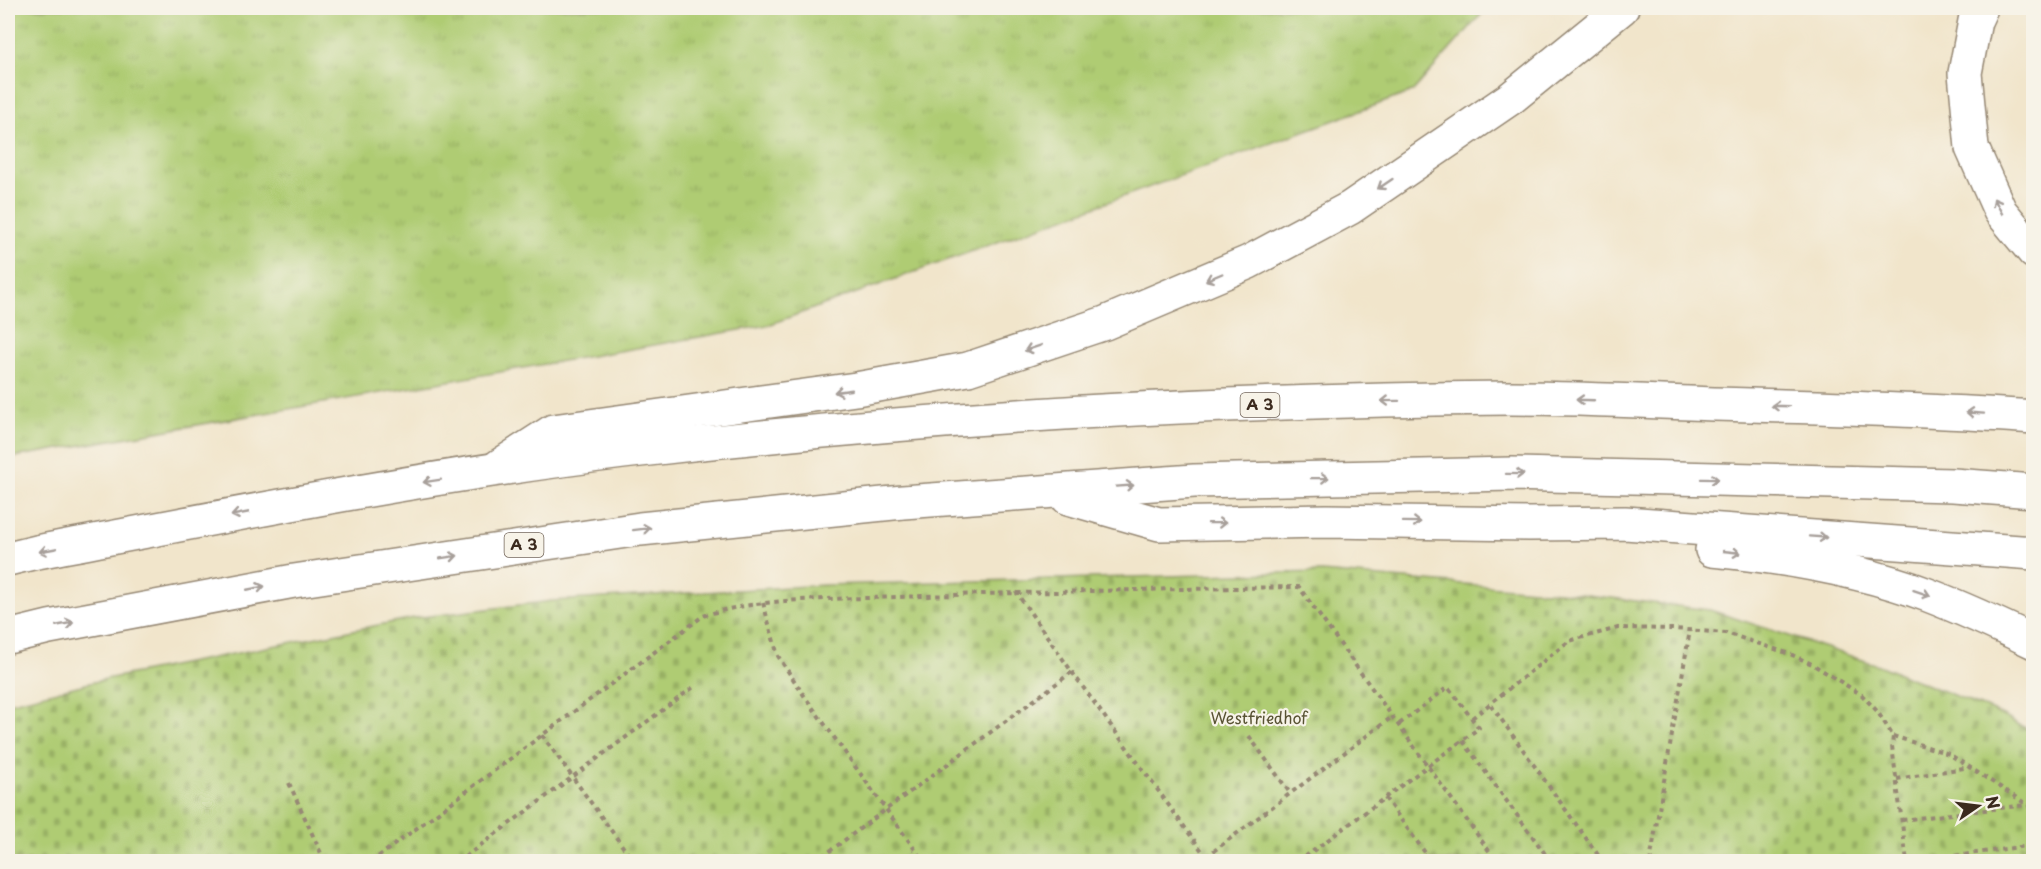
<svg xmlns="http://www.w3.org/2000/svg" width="2041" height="869" font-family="'Playpen Sans',sans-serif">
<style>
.cemetery{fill:url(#cemetery-stones);stroke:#757b48;stroke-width:1.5}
.park{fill:url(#park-tufts);stroke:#757b48;stroke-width:1.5}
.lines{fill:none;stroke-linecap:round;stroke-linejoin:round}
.highway-casing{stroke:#968874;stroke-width:36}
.path{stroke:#968874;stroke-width:4;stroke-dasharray:4.5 4.5;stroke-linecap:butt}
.highway{stroke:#fff;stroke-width:33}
.oneway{stroke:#a79f9a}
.labels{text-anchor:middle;stroke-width:4.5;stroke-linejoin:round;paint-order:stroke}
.shield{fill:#f7f3e8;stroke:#73665b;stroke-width:1.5}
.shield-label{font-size:15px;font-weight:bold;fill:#3b2a1e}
.park-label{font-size:16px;fill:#585233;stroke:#f7f3e8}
</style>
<defs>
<pattern id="cemetery-stones" width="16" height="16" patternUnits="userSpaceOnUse" patternTransform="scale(1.5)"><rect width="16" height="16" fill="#afcc73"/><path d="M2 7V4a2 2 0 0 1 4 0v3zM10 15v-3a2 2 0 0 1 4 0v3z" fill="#97af63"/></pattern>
<pattern id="park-tufts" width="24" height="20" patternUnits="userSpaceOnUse" patternTransform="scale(1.5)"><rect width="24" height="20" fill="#afcc73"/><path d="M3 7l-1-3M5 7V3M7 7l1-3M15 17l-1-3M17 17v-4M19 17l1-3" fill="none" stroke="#97af63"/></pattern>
</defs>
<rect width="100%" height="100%" fill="#f7f3e8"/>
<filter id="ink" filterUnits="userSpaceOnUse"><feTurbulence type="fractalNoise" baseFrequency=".0167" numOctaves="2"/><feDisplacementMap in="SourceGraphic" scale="12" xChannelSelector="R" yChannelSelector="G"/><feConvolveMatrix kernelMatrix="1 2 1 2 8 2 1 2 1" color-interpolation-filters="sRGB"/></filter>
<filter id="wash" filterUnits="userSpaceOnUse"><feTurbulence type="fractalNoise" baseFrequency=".008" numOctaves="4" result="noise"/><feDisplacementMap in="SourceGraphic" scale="24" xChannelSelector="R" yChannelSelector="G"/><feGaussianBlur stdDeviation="1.35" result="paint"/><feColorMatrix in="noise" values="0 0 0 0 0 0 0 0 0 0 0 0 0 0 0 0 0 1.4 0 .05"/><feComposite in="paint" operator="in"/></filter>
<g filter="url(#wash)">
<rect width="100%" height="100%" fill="#f1e5cb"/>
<path class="cemetery" d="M1322 572 1570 593 1710 610 1878 665 1993 711 2033 732V861H8V703L106 679 414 618 552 601 824 585Z"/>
<path class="park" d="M8 8H1487L1412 92 768 325 8 458V367L9 355 8 351Z"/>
</g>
<g filter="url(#ink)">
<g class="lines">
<g class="highway-casing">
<g id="highway">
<path d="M1981 8 1975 21 1965 73 1972 148 2000 211 2034 252"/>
<path d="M499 466 553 431 856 389 968 369 1105 323 1249 262 1350 208 1511 98 1622 8"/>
<path d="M1068 498 1159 524 1326 521 1529 524 1625 523 2034 553"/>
<path d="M1712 550C1785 557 1859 569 1928 595 1964 609 1999 625 2034 642"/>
<path d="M8 559 37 552C231 515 426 476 623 452 917 417 1214 401 1509 398 1590 398 1671 403 1751 405 1845 408 1939 410 2034 417"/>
<path d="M8 637 49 627 294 581 640 529 903 502 1194 481 1512 474 1953 485 2034 491"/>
</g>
</g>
<g class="path">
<path d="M763 603 778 656 805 697 924 862"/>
<path d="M1072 672 1210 862"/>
<path d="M1491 705 1603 862"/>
<path d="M1472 718 1569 641 1618 628 1674 629 1726 633 1790 654 1812 664 1862 695 1877 711 1893 736 1892 746 1907 862"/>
<path d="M542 735 634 862"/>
<path d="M1249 736 1290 793"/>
<path d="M1893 736 1949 754 2034 809"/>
<path d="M1463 741 1551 862"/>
<path d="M1897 779 1970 767"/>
<path d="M289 783 325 862"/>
<path d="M1385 798 1432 862"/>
<path d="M1902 820 2026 805"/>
<path d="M371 862 703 616C764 596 833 600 897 597 1031 592 1165 589 1299 587L1497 862"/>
<path d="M458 862 695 686"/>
<path d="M815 862 1072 672 1016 592"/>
<path d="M1199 862 1392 717"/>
<path d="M1298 862 1479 728 1448 687 1398 725"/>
<path d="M1650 862 1690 630"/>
<path d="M1911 862 2034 845"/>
</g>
<use href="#highway" class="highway"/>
</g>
<defs><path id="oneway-shaft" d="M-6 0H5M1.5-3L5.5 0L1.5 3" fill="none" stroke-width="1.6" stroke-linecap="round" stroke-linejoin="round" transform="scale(1.5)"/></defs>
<g class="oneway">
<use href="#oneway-shaft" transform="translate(1385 184) rotate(146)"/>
<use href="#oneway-shaft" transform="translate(1998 206) rotate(-118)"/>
<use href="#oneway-shaft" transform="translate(1214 277) rotate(157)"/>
<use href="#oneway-shaft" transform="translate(1033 348) rotate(161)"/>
<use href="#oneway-shaft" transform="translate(843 391) rotate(172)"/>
<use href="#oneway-shaft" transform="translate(1585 400) rotate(-178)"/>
<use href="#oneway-shaft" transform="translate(1390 401) rotate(179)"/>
<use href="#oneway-shaft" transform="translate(1780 406) rotate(-178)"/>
<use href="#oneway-shaft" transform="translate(1975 413) rotate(-176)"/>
<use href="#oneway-shaft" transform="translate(1515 474) rotate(1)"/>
<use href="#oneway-shaft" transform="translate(1320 478) rotate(-1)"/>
<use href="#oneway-shaft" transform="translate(1710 479) rotate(1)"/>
<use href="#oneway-shaft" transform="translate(432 481) rotate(171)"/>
<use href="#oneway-shaft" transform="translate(1125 486) rotate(-4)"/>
<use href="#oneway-shaft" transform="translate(240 514) rotate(169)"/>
<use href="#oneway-shaft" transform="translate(1412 522) rotate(1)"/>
<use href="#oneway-shaft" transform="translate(1217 523) rotate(-1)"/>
<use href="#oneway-shaft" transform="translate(642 529) rotate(-7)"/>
<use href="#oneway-shaft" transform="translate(1818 537) rotate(4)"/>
<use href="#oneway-shaft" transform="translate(48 550) rotate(169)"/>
<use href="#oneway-shaft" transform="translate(1732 552) rotate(6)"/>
<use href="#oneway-shaft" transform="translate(449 557) rotate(-9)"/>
<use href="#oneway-shaft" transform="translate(256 588) rotate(-11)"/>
<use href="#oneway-shaft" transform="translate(1922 593) rotate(19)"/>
<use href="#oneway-shaft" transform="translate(65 624) rotate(-11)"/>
</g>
</g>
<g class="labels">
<g class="shield">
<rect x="1240.5" y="393" width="39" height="24" rx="4.5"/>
<rect x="504.5" y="533" width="39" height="24" rx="4.5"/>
</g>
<g class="shield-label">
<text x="1260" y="410">A 3</text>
<text x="524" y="550">A 3</text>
</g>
<g class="park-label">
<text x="1259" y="724">Westfriedhof</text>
</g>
</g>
<rect width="2041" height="869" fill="none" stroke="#f7f3e8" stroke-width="30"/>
<g transform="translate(1978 806) rotate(76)" stroke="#f7f3e8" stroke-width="4.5" paint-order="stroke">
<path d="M0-4.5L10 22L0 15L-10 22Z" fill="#3b2a1e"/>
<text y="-9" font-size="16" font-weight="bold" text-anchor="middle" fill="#3b2a1e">N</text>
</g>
</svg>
